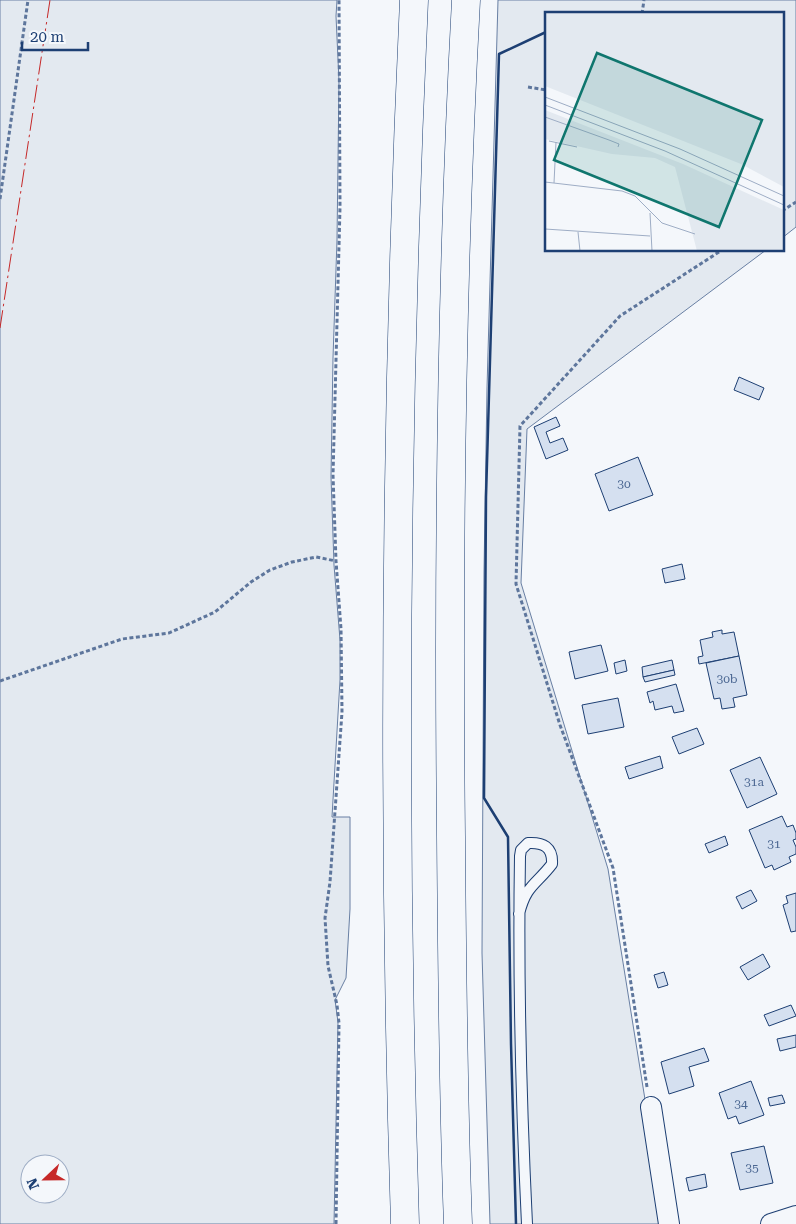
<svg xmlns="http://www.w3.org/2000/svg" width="796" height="1224" font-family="'Roboto Serif',serif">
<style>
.green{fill:#e3e9f0;stroke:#687fa3;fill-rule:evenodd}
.building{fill:#d5e0f0;stroke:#1d3f73}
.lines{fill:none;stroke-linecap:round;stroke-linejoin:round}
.lane-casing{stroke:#1d3f73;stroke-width:12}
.street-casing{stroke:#1d3f73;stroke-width:22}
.highway-casing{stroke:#1d3f73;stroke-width:29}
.path{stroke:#5e769c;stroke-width:3;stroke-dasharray:4 2.5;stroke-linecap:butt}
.lane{stroke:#f4f7fb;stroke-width:10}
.street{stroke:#f4f7fb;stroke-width:20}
.highway{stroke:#f4f7fb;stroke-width:28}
.wall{stroke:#1d3f73;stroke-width:2.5}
.power{stroke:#c62828;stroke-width:1;stroke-dasharray:18 4 2.5 4;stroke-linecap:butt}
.labels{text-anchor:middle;stroke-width:4;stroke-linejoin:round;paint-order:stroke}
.number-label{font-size:12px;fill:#4b6792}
.inset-road{fill:none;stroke:#9eadc5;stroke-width:1}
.view{fill:#0f766e;fill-opacity:0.15;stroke:#0f766e;stroke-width:2.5}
.inset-edge{fill:none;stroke:#1d3f73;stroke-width:2.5}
</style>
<rect width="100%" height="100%" fill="#f4f7fb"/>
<g class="green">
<path d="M0 0H337L336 16 339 81 337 240 333 358 331 477 334 565 340 640V680L332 817H350V909L346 978 335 1000 338 1022 334 1224H0ZM30 1164H60V1194H30Z"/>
<path d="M498 0H796V227L782 238V14H546V250H766L527 429 521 583 608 869 665 1224H490L482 953 484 572 487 388Z"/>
</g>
<g class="building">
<path d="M739 377 764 388 759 400 734 390Z"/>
<path d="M556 417 560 426 546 432 550 443 563 438 568 450 546 459 534 427Z"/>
<path d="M638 457 653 495 609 511 595 474Z"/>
<path d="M682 564 685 579 665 583 662 569Z"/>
<path d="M722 630V634L734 632 739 656 699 664 698 657 703 656 700 640 713 637 712 632Z"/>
<path d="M601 645 608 671 575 679 569 652Z"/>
<path d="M739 656 747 695 733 698 735 707 722 709 720 698 714 699 706 663Z"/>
<path d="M625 660 627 671 616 674 614 663Z"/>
<path d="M672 660 674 670 643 677 642 667Z"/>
<path d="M674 670 675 675 645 682 643 677Z"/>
<path d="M676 684 684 711 674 713 672 706 655 710 653 701 650 703 647 692Z"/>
<path d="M618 698 624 727 588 734 582 705Z"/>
<path d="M697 728 704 744 679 754 672 737Z"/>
<path d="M660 756 663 768 629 779 625 767Z"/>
<path d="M760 757 777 794 747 808 730 770Z"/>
<path d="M782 816 787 827 793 825 796 833V839L793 840 796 847V854L789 857 791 862 774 870 772 865 765 868 749 830Z"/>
<path d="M725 836 728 845 709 853 705 844Z"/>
<path d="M751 890 757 901 742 909 736 897Z"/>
<path d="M796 893V931L791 932 783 905 788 903 786 896Z"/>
<path d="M763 954 770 967 748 980 740 967Z"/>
<path d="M664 972 668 985 658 988 654 975Z"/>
<path d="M791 1005 796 1016 769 1026 764 1015Z"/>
<path d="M796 1035V1047L780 1051 777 1039Z"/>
<path d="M704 1048 709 1061 689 1067 694 1086 669 1094 661 1062Z"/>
<path d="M751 1081 764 1115 739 1124 736 1116 728 1119 719 1093Z"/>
<path d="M782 1095 785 1103 770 1106 768 1098Z"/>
<path d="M764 1146 773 1183 740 1190 731 1153Z"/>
<path d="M705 1174 707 1187 689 1191 686 1178Z"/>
</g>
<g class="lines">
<g class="lane-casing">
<path id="lane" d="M519 914C526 885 536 885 552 864 553 847 543 842 528 843L521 850 520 856C518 978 521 1101 527 1224"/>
</g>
<g class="street-casing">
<g id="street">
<path d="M651 1107 669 1224"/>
<path d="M771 1224 796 1216"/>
</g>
</g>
<g class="highway-casing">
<g id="highway">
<path d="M405 1224C392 816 395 408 414 0"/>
<path d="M458 1224C453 1095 452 966 451 836 448 558 451 278 466 0"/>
</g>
</g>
<g class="path">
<path d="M642 14 644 0"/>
<path d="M528 87 546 90"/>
<path d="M0 199 28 0"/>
<path d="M782 211 796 202"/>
<path d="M0 681 122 639 169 633 215 612 251 582 270 570 292 562 316 557 336 561"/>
<path d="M647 1087 613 868 560 725 516 584 520 426 620 316 722 250"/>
<path d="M336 1224 339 1023 337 1005 328 966 325 918 330 882 342 712 341 629 336 561 333 475 340 207 339 0"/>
</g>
<use href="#lane" class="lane"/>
<use href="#street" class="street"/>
<use href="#highway" class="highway"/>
<path class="wall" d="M516 1224 511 1044 508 837 484 798 486 497 499 54 546 32"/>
<path class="power" d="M0 328 50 0"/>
</g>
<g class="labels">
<g class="number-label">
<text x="624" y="488">30</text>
<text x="727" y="683">30b</text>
<text x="754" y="786">31a</text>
<text x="774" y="848">31</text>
<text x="741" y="1108">34</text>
<text x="752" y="1172">35</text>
</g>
</g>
<g transform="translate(545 12)">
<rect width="239" height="239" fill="#f4f7fb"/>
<path d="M0 0H239V175L196 152 0 74ZM0 98 138 152 239 198V239H152L130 155 110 146 67 142 0 127Z" fill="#e3e9f0"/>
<path class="inset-road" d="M0 85 135 137 239 184M0 93 120 139 239 193M0 105 64 128 74 132 73 135M4 129 32 135M0 170 77 179 90 184 117 211 150 222M9 171 11 130M105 201 107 239M0 217 105 224M33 220 35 239"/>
<path class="view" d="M52 41 217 108 174 215 9 148Z"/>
<rect width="239" height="239" class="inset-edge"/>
</g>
<g transform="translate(45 1179) rotate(248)"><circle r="24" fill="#f4f7fb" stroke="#9eadc5"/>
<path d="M0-4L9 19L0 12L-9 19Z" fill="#c62828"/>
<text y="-8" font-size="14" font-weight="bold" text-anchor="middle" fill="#1d3f73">N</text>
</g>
<path d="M22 42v8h66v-8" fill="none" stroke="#1d3f73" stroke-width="2.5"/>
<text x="30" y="42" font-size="15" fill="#1d3f73" stroke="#f4f7fb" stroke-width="4" paint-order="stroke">20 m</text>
</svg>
